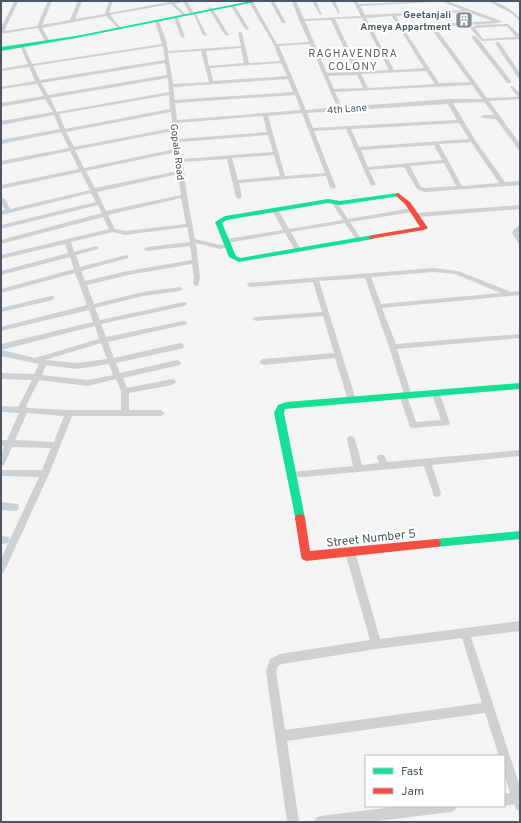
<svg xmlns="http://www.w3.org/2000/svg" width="521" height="823" font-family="Overpass,sans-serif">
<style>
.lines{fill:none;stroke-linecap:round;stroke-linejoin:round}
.street{fill:#ced0d2;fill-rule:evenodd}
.fast{fill:#16e098;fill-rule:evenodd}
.jam{fill:#f24e42;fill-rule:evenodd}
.labels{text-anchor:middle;stroke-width:4;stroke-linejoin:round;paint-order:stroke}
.far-poi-label{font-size:10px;font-weight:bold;fill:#4a5661;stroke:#fff;text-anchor:end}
.far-street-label{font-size:10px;fill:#4a5661;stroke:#fff}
.far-neighbourhood-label{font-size:11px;letter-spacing:1px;fill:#5f6368;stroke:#fff}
.street-label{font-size:12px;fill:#4a5661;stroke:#fff}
</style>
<rect width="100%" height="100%" fill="#f4f4f4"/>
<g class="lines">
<g class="street">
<path d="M1 1H44L42 2H18L4 31 37 26 48 1H52L42 25 70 20 78 1H82L75 19 105 14 109 1H113L109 13 169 2 168 1H187L193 12 190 13 183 2 175 4 185 14 183 15 171 4 110 15 120 27 118 28 106 16 42 28 49 40 47 41H45L38 28 1 34V28L14 2H1Z"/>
<path d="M250 1 253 2 277 44 309 42 299 20 292 1H296L304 19 361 16 353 1H357L358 4 434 1 432 2 360 6 365 15 463 10 441 1H447L501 21V22L499 23 435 27 487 98 518 97 510 87 512 86 520 93V99L489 101 520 144V150L518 149 496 119 482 118 481 117 484 115H494L484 102 453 103 475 140 505 182 520 181V185L425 192 417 189 404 167 369 170 376 185 371 186 346 129 314 131 336 187 333 189 330 187 326 176 239 183 242 197 239 199 236 197 227 159 183 162 187 196 195 239 220 245H231V247L220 249 196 243 200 278 198 286H196L193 284 194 278 192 264 128 275 87 285 94 304 143 292 180 287 183 289 180 291 143 296 95 308 100 320 184 302H186L187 304 184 306 101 324 106 337 183 321H186L187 323 186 325H183L108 342 114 358 180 343 183 344 184 346 183 348 180 349 116 363 120 373 177 360 180 361 181 363 180 365 123 378 127 388 172 379 175 380 176 382 172 385 129 393V410H161L165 413 161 416H72L49 474 4 572 1 573V559L39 477 1 476V470H42L51 448 12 447 4 465 1 466V454L4 446H1V440H7L19 413 1 412V406L18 407 32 380 1 379V373L34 374 39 364 1 356V350L35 358 99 339 95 326 1 350V344L93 322 89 310 1 331V327L87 305 75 273 1 293V289L74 269 70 257 1 275V271L68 253 65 244 1 259V255L109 229 103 217 1 244V240L102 213 98 205 1 229V225L96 202 91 193 1 215V211L5 210 1 202V198L5 199 10 209 90 190 81 172 1 189V185L79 169 70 151 1 165V161L69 148 61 132 1 144V140L60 129 54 115 1 125V121L53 112 45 99 1 107V103L44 96 37 84 1 89V87L35 81 29 67 1 71V69L28 64 20 46 22 45 24 46 32 64 162 44 155 21 157 20 159 21 166 40 168 51 241 46 238 33 240 32 242 33 249 63 280 61 274 45 249 2ZM467 12 493 21 401 26 396 16ZM392 16 424 68 394 70 366 18ZM362 18 389 70 360 72 335 19ZM331 20 355 72 327 73 305 21ZM430 27 470 82 439 83 403 28ZM310 44 337 107 306 110 279 46ZM163 46 165 60 40 80 33 66ZM241 48 244 63 209 66 206 51ZM201 51 209 82 173 84 168 53ZM165 63 167 75 48 95 41 83ZM281 63 287 76 213 81 210 68ZM426 71 435 84 368 88 361 74ZM357 75 363 88 334 89 328 76ZM168 78 169 92 57 112 50 98ZM288 79 293 92 175 100 173 87ZM472 85 482 99H449L342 107 335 92ZM169 95 170 109 65 129 59 114ZM295 95 301 110 177 120 175 103ZM448 104 457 120 313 128 307 113ZM171 112 173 128 74 147 66 132ZM302 113 325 173 285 176 268 116ZM263 116 267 132 179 139 177 123ZM459 123 469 139 359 147 351 129ZM173 131 175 149 84 168 75 150ZM268 135 273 152 182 159 180 142ZM471 142 499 183 462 186 439 144ZM434 145 442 160 368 167 361 150ZM176 152 178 171 95 188 86 171ZM274 155 280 176 238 180 232 158ZM444 163 456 186 425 188 421 187 410 166ZM178 174 181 195 106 211 97 192ZM181 198 186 224 125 231 115 229 108 215ZM187 227 190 242 147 247 144 249 147 251 190 246 192 260 128 271 85 281 81 271 128 258 129 257 126 255 80 267 76 255 98 249 99 248 96 246 74 252 71 242 113 232 125 235ZM101 343 107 359 77 363 45 360ZM109 364 113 375 88 380 42 375 46 365 77 369ZM116 379 121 391V410H69L28 408 26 406 39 380 88 386ZM27 413 64 416 54 442 15 440Z"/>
<path d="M270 1H274L286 23H282Z"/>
<path d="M312 1H316L322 15H320Z"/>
<path d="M331 1H335L340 13H338Z"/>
<path d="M488 1C499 1 512 10 520 18V21L511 13Z"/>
<path d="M233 5 235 6 249 29V30L245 29 231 6Z"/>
<path d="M210 7 212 8 229 35V36L225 35 208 8Z"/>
<path d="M193 13 196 14 207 36 203 35Z"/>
<path d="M176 17 178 18 185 38 181 37 174 18Z"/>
<path d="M508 24 520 35V39L482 41 470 28 477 25ZM507 26 516 37 483 39 475 28Z"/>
<path d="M472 36H476L511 81V83H507L472 38Z"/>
<path d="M497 42H499L520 73V78H518L495 43Z"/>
<path d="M334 200 336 201 348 219 413 208 416 210 413 212 350 222 362 240 359 242 357 241 345 223 291 232 301 250 298 252 295 250 285 233 227 243 224 241 227 239 283 230 272 210 275 208 278 210 289 229 343 220 331 202Z"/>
<path d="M520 205V209L417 217 414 215 417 213Z"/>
<path d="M520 225V230L518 233 520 236V244L518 243 512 233 514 229Z"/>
<path d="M434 268 458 271 511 292 520 291V295L382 308 396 344 520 334V338L397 349 412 396 408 399 416 422 441 420 432 394 436 391 440 394 450 423 449 425 413 428 410 427 400 397 404 394 389 347 365 278 319 281 356 400 355 402H349L348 400 335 358 263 365 259 362 263 359 334 353 323 316 256 321 252 319 256 317 322 312 313 282 250 287 247 285 248 283ZM434 272 455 274 501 293 381 304 371 277Z"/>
<path d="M51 296H53L54 298 53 300 1 312V308Z"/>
<path d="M351 436 354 437 355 439 362 465 379 463 377 457 378 455H384L387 462 520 450V456L432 465 441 493 440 496 437 497 434 496 424 466 292 478 289 477 288 475 289 473 292 472 353 466 347 439 348 437Z"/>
<path d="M1 502 18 504 19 507 18 510 15 511 1 510Z"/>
<path d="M1 536 8 537 10 540 8 543 1 544Z"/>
<path d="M350 548 353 549 355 552 380 639 520 621V631L471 637 520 787V811L516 809 514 804 504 806V794L510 793 504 773V756H499L485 713 287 741 299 822H287L266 671 270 659 280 654 370 640 345 552 347 549ZM462 638 482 703 285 730 276 671 278 666 282 664 376 649Z"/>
<path d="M402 806H457L455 810 451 812 369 822H314L316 818 320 816Z"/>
</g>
<g class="fast">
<path d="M251 1H260L76 38 1 51V47L76 36Z"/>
<path d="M398 193 401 195 400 196 340 205 328 203 227 220 222 223 236 256 240 258 373 235 377 237 373 239 239 262 229 257 215 222 225 216 328 199 340 201Z"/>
<path d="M520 383V389L285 409 284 413 305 518 304 521 300 522 296 521 274 413 278 405 286 402Z"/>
<path d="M520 531V539L436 547 432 546 431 543 432 540 436 539Z"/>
</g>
<g class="jam">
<path d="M398 193 410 202 428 228 424 230 370 239 369 237 373 235 420 227 405 204 395 195Z"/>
<path d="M300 514 304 515 305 518 310 551 436 539 440 540 441 543 440 546 436 547 306 561 302 559 301 556 295 518 296 515Z"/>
</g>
</g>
<defs>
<g id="building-square" transform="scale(0.9)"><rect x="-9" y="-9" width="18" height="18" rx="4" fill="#868d94" stroke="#fff"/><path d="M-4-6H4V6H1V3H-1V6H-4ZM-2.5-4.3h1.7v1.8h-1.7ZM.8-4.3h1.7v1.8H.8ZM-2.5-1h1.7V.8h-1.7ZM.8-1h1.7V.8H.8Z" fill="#fff"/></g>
</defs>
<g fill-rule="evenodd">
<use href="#building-square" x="464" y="20"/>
</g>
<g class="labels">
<g class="far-poi-label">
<text x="451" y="18">Geetanjali<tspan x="451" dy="12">Ameya Appartment</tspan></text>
</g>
<g class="far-street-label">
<text transform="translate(347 108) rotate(-4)" y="4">4th Lane</text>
<text transform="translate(178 152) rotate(83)" y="4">Gopala Road</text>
</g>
<g class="far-neighbourhood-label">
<text x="353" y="57">RAGHAVENDRA<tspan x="353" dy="13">COLONY</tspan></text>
</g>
<g class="street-label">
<text transform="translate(371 538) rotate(-6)" y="4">Street Number 5</text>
</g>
</g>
<rect width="521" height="823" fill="none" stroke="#4a5661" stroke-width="4"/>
<rect x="365" y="755" width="140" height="52" fill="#ffffff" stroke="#b7bbc0"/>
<rect x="373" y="768" width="20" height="6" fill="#16e098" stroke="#b7bbc0"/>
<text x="401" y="775" font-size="12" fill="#4a5661">Fast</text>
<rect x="373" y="788" width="20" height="6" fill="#f24e42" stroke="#b7bbc0"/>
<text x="401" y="795" font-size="12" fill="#4a5661">Jam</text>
</svg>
